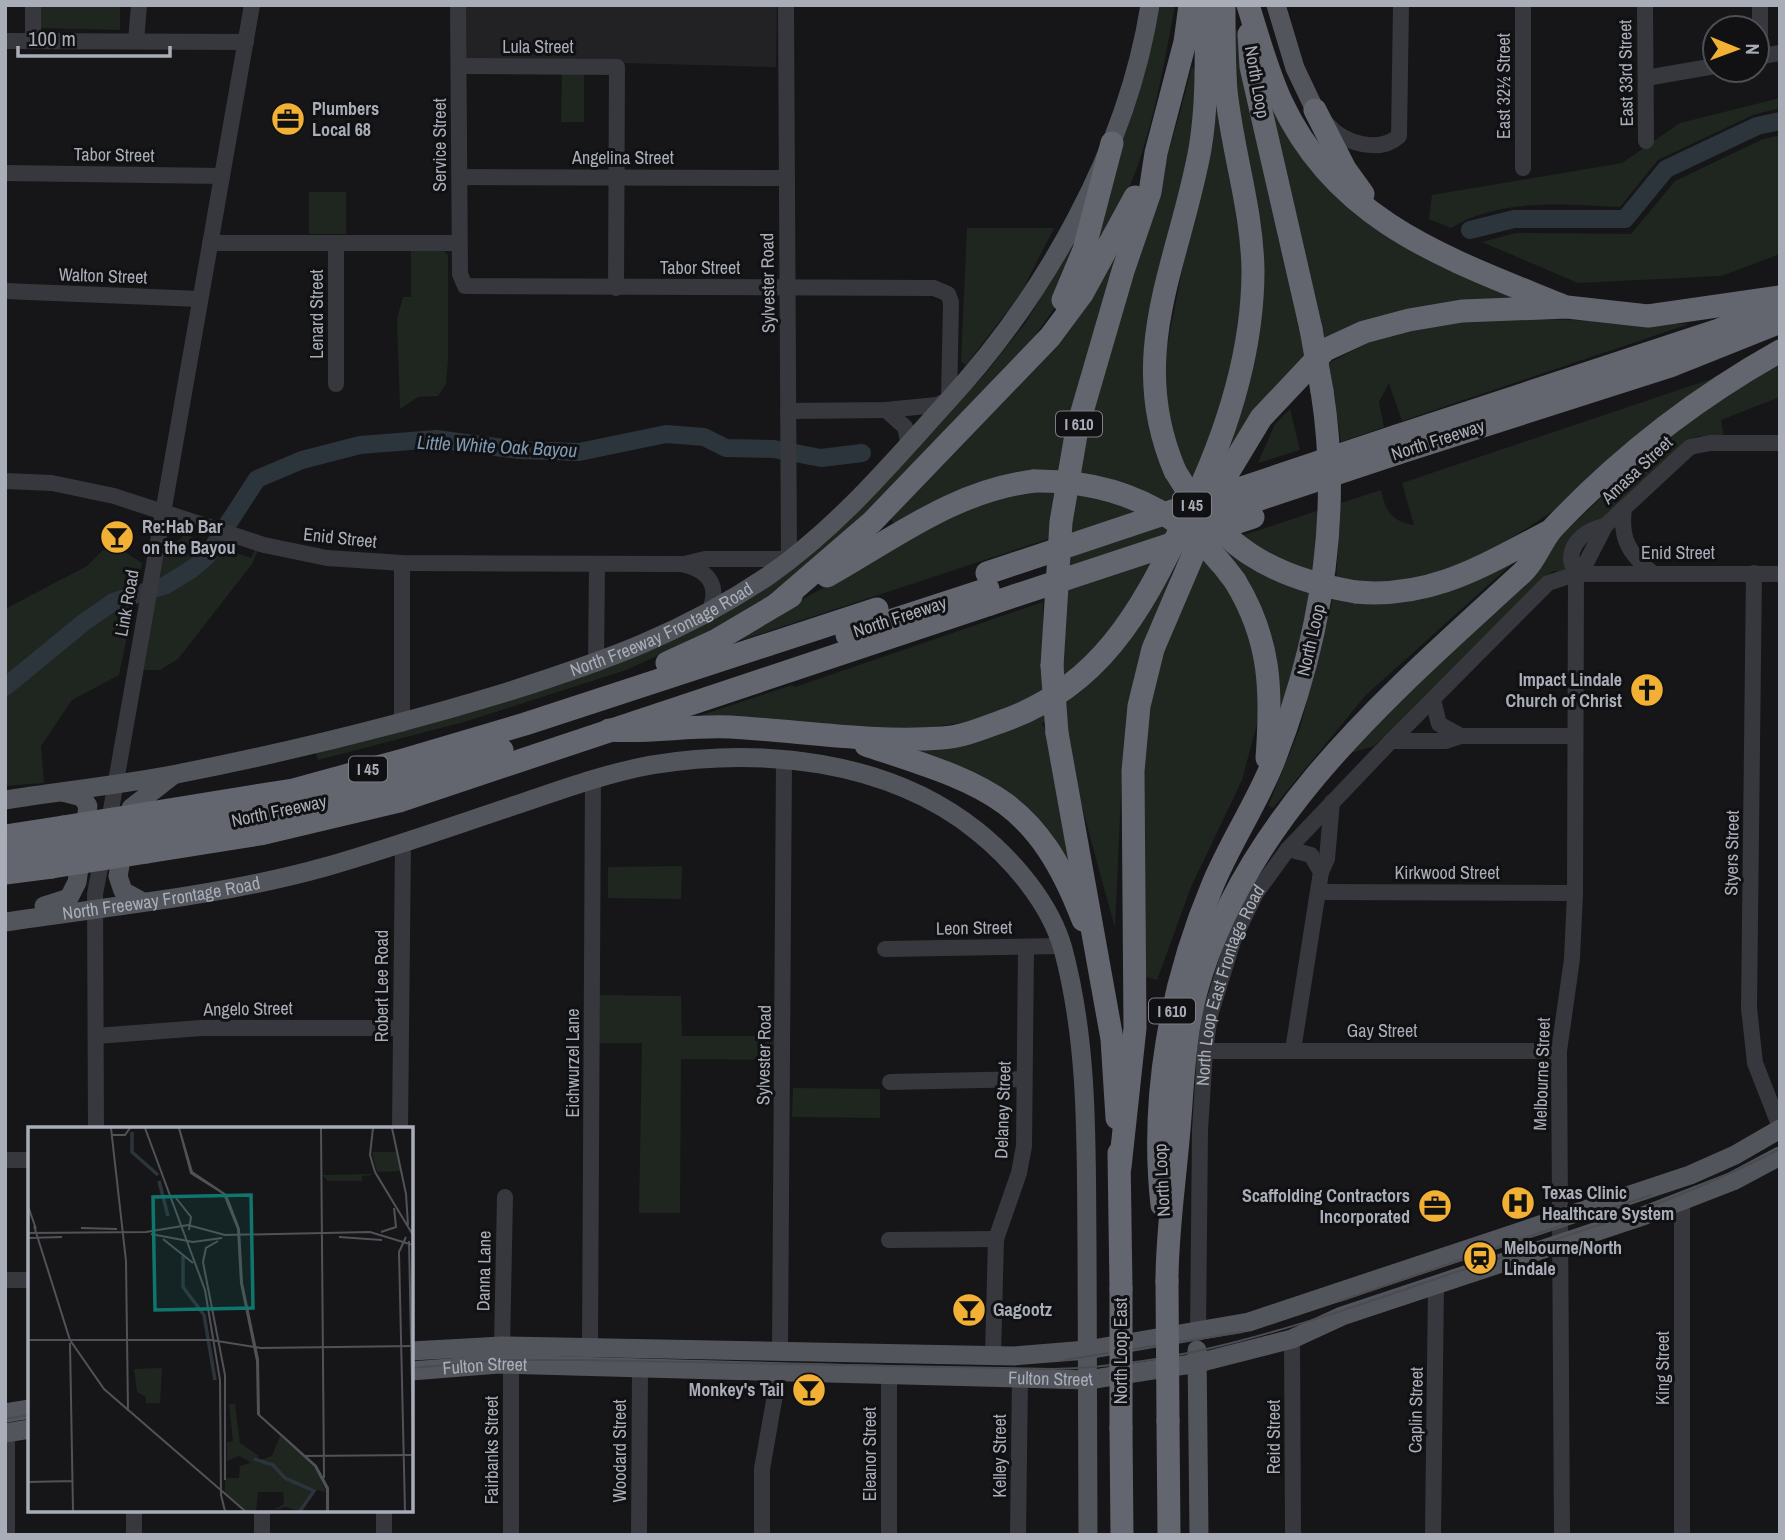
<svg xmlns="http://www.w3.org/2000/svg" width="1785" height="1540" font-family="'Archivo Narrow',sans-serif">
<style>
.built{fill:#222225}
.green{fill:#1e261f}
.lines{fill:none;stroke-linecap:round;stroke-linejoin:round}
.river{stroke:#2c353c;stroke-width:18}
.minor{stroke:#37383d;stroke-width:16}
.major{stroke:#53555c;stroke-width:19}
.highway{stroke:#63666e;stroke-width:23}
.tram{stroke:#4a4c52;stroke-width:2}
.highway-bridge{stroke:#63666e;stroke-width:23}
.labels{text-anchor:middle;stroke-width:6;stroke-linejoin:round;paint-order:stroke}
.shield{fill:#111113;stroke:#7b7e86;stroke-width:2}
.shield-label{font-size:16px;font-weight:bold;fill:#a8adb8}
.street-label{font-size:18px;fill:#a8adb8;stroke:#111113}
.poi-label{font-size:18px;font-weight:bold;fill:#a8adb8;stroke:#111113;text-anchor:start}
.water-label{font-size:19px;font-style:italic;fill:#7f9bb3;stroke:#111113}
.inset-river{fill:none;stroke:#2c353c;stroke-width:3.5}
.inset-road{fill:none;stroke:#505258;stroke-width:2}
.view{fill:#0f766e;fill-opacity:0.15;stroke:#0f766e;stroke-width:3.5}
.inset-edge{fill:none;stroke:#a8adb8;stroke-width:3.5}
</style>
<rect width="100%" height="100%" fill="#161618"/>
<path class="built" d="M464 5H777L776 67 465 59Z"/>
<g class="green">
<path d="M40 5H120V30L40 28Z"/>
<path d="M1159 5H1175C1162 76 1149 155 1114 220 1105 235 1093 250 1083 265L1143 75Z"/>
<path d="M1235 30H1238L1309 357 1217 483 1252 363Z"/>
<path d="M1258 65 1318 171 1522 298 1326 346Z"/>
<path d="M1192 66 1196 71 1192 152 1144 358 1143 380 1152 433 1180 495 1176 514 1125 616 1063 681C1061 624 1061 563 1070 506 1095 356 1156 213 1192 66Z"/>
<path d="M562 73H584V122H561Z"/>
<path d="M1217 92 1245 267 1230 386 1191 484 1180 463 1160 383Z"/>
<path d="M1780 98V108L1753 115 1658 160 1620 207C1565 204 1499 198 1451 228L1429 219 1432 195 1622 163 1680 123Z"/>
<path d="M1780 135V254L1721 276 1578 283 1482 242 1516 233 1631 234 1675 181 1761 140Z"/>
<rect x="309" y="192" width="37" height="42"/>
<path d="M1089 202 1058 303 1030 343 857 525 774 592 717 629 626 670 464 722 318 760 315 751 643 652 881 487 986 373 1026 322 1056 272Z"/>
<path d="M967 228H1054L1021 293 966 365 961 362Z"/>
<path d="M1121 247 1059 472 896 525 889 517Z"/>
<path d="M411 251H444L448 255V360L446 384 438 396 418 397 400 409 397 319 403 297H411Z"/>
<path d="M1482 317 1689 324 1402 421 1389 383 1379 402 1384 427 1341 442 1329 363 1377 338Z"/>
<path d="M1780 364V397L1721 420 1724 437 1699 436 1685 441 1565 562 1564 571H1554L1543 577 1374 746 1344 755 1394 697 1665 436 1683 421Z"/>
<path d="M1717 377C1630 448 1526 553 1415 578 1389 584 1362 582 1336 582L1341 503 1381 490C1386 512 1391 521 1414 525L1402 483Z"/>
<path d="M1290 409 1300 450 1258 463 1275 424Z"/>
<path d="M1032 487H1055L1048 539 711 650 971 506 983 505Z"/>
<path d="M1323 509 1318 578 1238 537Z"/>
<path d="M183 534 251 558 256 547 259 548 252 564 178 659 160 670H142L166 546 181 539Z"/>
<path d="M1217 544 1315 593 1303 655 1278 714Z"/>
<path d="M103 550 125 552 142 563 119 675 72 700 41 746 44 783 5 786V609L87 566Z"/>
<path d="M1202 552 1236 600 1257 665 1258 720 1242 780 1191 887 1157 980 1142 976 1144 741 1159 661Z"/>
<path d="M1515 561 1366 695 1273 808 1268 806 1300 728 1333 597Z"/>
<path d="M1172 573 1122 772 1115 928 1071 767 1064 699 1168 574Z"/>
<path d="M1043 602 1044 694 972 721 903 732 696 717 792 685 795 687Z"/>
<path d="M1046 710 1047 719 1042 724 1049 734 1075 877C1057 853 1041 824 1020 803 987 770 940 758 898 747Z"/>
<path d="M682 866 681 899 608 898V867Z"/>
<path d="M597 995 681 996 682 1036H779V1060L681 1059 680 1213H639L642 1043H597Z"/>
<path d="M793 1088 880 1089V1118L792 1117Z"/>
</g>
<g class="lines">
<g class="river">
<path d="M1470 230 1514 219H1625L1666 169 1757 126 1780 121"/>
<path d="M5 687 83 623 113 602 166 585 192 569 207 556 257 479 302 460 360 445 436 439 519 450 579 452 666 434 704 437 726 448 774 449 821 458 862 453"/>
</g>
<g class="minor">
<path d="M33 5V41"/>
<path d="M458 5 460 274 465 286 934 288 948 294 951 302 949 400 937 405 886 410 788 411"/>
<path d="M1523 5V168"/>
<path d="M1645 5 1646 141"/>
<path d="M1760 5V56"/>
<path d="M5 41 246 42"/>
<path d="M136 41 139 5"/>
<path d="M1757 57 1780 53"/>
<path d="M459 66 617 67 616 288"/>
<path d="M1646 78 1715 66"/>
<path d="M1328 125C1344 143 1379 154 1399 136L1401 5"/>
<path d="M5 173 222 176"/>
<path d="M460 177 786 178"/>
<path d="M210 243H459"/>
<path d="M336 243V384"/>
<path d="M5 291 200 299"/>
<path d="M886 410 905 427 909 445"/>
<path d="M5 481 52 483 114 496 264 545 327 558 402 563 681 564C710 570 721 587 708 614"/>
<path d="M1624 509C1620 539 1629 553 1651 572"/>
<path d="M684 564 705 559H789L786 5"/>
<path d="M1754 573 1749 1008 1755 1063 1780 1127"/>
<path d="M1576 574 1587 561 1605 526 1690 447 1710 443H1780"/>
<path d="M1576 574C1562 550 1581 531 1605 526"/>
<path d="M596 664 597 564"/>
<path d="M1433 700 1439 724 1461 736"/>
<path d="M402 724V563"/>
<path d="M1391 741H1446L1461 736H1574"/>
<path d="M108 827 252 5"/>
<path d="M1288 849 1311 855 1321 872"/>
<path d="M1319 892 1575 893"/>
<path d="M885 949 1062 946"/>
<path d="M96 1036 201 1028H401"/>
<path d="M1293 1050 1321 872 1327 859 1332 802"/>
<path d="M1205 1051H1559"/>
<path d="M890 1082 1024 1079"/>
<path d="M96 1129 95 894 103 852"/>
<path d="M400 1129 403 843"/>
<path d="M5 1160H30"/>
<path d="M889 1240 996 1239"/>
<path d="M5 1280H30"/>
<path id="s1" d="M1198 1333 1200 1130 1205 1051 1210 1015 1234 938 1256 893 1288 849 1391 741 1548 583 1576 574H1780"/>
<path d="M1292 1339 1293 1535"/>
<path d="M502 1346 505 1197"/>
<path d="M590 1347 593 779"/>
<path d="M780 1350 784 761"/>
<path d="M993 1355 996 1239 1019 1173 1024 1146 1026 947"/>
<path d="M511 1365V1535"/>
<path d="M889 1374V1535"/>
<path d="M7 1433V1535"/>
<path d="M134 1535V1510"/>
<path d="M262 1535V1510"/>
<path d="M384 1535V1510"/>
<path d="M639 1535 640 1368"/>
<path d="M762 1535V1469L779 1372"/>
<path d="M1018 1535 1020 1377"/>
<path d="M1433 1535 1436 1285"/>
<path d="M1562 1535 1559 1051 1572 959 1575 893 1576 574"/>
<path d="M1682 1535V1200"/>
</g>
<g class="major">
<path d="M1276 5 1295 68 1315 110"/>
<path id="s2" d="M5 800C62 791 120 785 177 774 288 752 399 725 507 692 604 661 682 634 768 576 837 528 890 465 946 403 1045 296 1127 150 1150 5"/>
<path d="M143 902 123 891 118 876 131 808 172 776"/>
<path d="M44 906 69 898 77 882 88 806 82 797 63 792"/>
<path id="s3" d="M5 922C111 906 221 896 325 867 392 848 458 824 525 802 566 788 608 773 651 765 760 747 887 759 977 831 1013 860 1050 903 1063 949 1089 1046 1086 1147 1087 1246 1087 1342 1088 1438 1088 1535"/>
<path d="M1197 1350 1199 1535"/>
<path d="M411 1351 502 1346 1014 1356 1087 1350 1249 1322 1690 1175 1735 1155 1780 1129"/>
<path id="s4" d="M411 1371 499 1364 1088 1380 1198 1363 1292 1339 1342 1316 1643 1216 1733 1181 1780 1156"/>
<path d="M5 1413 30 1409"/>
<path d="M5 1433 30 1429"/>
</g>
<g class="highway">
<path d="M1248 5C1258 37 1267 70 1281 101 1337 222 1446 258 1561 305"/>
<path d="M1249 34 1251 67 1311 329"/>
<path d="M1315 110 1345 169 1363 194"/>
<path d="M1063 300 1084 250 1112 143"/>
<path d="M1397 436 1716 331 1778 305"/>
<path d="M1398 453 1670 366 1780 322"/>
<path d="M1175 471C1125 354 1179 264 1200 149 1208 102 1206 53 1206 5"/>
<path d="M827 576C895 538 954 491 1034 481"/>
<path d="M1235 581C1271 640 1272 691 1267 758"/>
<path d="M1356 592C1432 599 1484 565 1550 531"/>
<path d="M777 604 872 522 1050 337 1082 294 1135 197"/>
<path d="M847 635 988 589"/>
<path d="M667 663 717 640 791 596"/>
<path d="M1052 666 1061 522 1077 429 1123 271 1150 192 1156 153 1185 42 1190 5"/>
<path d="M609 730C650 733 690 725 730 727 801 731 871 743 942 738 961 737 981 729 1000 722 1099 688 1140 613 1183 524 1222 447 1253 357 1253 270 1252 208 1232 150 1226 90 1224 62 1224 33 1224 5"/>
<path d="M1057 733 1112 1039 1117 1118"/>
<path d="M866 745C983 784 1035 795 1083 920"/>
<path d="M150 813 293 790 403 760 525 724 877 609"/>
<path d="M148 834C269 815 386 789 502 750"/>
<path d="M5 836 63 827"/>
<path d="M147 852 260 834 399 801 990 604"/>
<path d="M5 857 56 849"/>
<path d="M5 873 52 867"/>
<path d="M1119 1153 1121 1289"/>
<path d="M1120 1167 1135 1028 1133 771 1139 706 1153 649 1229 471 1261 418 1325 350 1364 332 1409 320 1462 311 1567 307 1648 316 1780 297"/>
<path d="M1162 1205C1150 1096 1171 984 1213 884 1231 841 1257 803 1274 760 1320 642 1342 517 1322 391"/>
<path d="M1167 1281C1167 1234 1174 1187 1178 1140 1183 1090 1183 1037 1197 988 1247 813 1394 691 1523 572 1536 560 1541 541 1553 528 1619 458 1696 398 1780 351"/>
<path d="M1168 1421 1169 1535"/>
<path d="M1121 1428 1122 1535"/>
</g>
<g class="tram">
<path d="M1340 1301 1651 1195"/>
<path d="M1064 1360 1243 1332"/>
<path d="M411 1368 502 1360H580L1053 1369C1194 1366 1322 1317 1453 1273 1564 1237 1676 1203 1780 1149"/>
<path d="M5 1419 30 1415"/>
</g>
<g class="highway-bridge">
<path d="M1311 329 1322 391"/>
<path d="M1175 471C1219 546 1271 578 1356 592"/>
<path d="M1034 481C1118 480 1186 513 1235 581"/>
<path d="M1221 512 1398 453"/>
<path d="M987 573 1397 436"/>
<path d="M990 604 1253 517"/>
<path d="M1052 666 1057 733"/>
<path d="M63 827 150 813"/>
<path d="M56 849 148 834"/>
<path d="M52 867 147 852"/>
<path d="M1167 1281 1168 1421"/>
<path d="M1121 1289V1428"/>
</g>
</g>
<defs>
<g id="office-disc" transform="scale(1.75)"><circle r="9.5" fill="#f2b134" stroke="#111113"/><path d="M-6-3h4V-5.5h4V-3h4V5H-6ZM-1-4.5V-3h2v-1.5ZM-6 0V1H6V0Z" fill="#111"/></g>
<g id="bar-disc" transform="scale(1.75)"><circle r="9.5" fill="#f2b134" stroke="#111113"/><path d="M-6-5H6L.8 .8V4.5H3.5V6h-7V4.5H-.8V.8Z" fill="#111"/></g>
<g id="church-disc" transform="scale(1.75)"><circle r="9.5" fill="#f2b134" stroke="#111113"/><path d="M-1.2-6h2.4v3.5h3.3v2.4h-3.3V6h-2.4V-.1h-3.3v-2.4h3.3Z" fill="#111"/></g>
<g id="hospital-disc" transform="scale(1.75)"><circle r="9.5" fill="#f2b134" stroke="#111113"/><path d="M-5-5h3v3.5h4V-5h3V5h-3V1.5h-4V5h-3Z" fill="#111"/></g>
<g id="station-disc" transform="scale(1.75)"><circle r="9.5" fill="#f2b134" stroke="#111113"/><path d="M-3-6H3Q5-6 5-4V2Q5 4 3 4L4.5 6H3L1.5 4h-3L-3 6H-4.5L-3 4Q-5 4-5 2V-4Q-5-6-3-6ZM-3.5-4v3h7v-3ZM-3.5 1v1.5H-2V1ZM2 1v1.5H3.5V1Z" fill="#111"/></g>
</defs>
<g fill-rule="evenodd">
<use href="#office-disc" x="288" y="119"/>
<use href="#bar-disc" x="117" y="537"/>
<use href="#church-disc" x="1647" y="690"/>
<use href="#hospital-disc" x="1518" y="1203"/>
<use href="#office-disc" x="1435" y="1206"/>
<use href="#station-disc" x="1480" y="1258"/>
<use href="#bar-disc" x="969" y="1310"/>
<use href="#bar-disc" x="809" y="1390"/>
</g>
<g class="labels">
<g class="shield">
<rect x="1056" y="411.5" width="46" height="25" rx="5"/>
<rect x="1173" y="492.5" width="38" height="25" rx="5"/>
<rect x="349" y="756.5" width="38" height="25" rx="5"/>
<rect x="1149" y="998.5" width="46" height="25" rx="5"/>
</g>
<g class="shield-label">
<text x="1079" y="430">I 610</text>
<text x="1192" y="511">I 45</text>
<text x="368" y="775">I 45</text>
<text x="1172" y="1017">I 610</text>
</g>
<g class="street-label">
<text x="538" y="53">Lula Street</text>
<text transform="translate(1626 73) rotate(-91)" y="6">East 33rd Street</text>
<text transform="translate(1257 82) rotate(80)" y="6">North Loop</text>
<text transform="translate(1504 86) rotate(-90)" y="6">East 32½ Street</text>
<text transform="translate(440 145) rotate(-90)" y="6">Service Street</text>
<text transform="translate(114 155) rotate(1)" y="6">Tabor Street</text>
<text x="623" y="164">Angelina Street</text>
<text x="700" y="274">Tabor Street</text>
<text transform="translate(103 276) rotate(2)" y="6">Walton Street</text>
<text transform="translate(768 283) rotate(-91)" y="6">Sylvester Road</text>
<text transform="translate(317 314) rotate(-90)" y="6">Lenard Street</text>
<text transform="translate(1438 440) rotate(-18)" y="6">North Freeway</text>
<text transform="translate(1637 470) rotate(-43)" y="6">Amasa Street</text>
<text transform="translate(340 538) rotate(6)" y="6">Enid Street</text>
<text x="1678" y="559">Enid Street</text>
<text transform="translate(127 603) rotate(-80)" y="6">Link Road</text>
<text transform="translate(900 617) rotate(-18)" y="6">North Freeway</text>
<text dy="6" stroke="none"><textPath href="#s2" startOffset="681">North Freeway Frontage Road</textPath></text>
<text transform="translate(1311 640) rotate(-77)" y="6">North Loop</text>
<text transform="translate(279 811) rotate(-12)" y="6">North Freeway</text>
<text transform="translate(1732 853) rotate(-89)" y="6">Styers Street</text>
<text x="1447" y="879">Kirkwood Street</text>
<text dy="6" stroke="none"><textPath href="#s3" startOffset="158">North Freeway Frontage Road</textPath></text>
<text transform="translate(974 928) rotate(-1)" y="6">Leon Street</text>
<text transform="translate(382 986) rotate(-90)" y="6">Robert Lee Road</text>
<text dy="6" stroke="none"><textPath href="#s1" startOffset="352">North Loop East Frontage Road</textPath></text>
<text transform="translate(248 1009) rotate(-1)" y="6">Angelo Street</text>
<text x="1382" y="1037">Gay Street</text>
<text transform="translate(764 1055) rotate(-89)" y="6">Sylvester Road</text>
<text transform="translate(573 1063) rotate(-90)" y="6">Eichwurzel Lane</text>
<text transform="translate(1542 1074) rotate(-88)" y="6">Melbourne Street</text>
<text transform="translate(1003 1110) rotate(-88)" y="6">Delaney Street</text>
<text transform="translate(1162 1180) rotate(-93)" y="6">North Loop</text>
<text transform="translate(484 1271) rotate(-89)" y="6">Danna Lane</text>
<text transform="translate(1121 1351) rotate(-90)" y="6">North Loop East</text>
<text dy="6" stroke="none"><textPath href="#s4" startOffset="74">Fulton Street</textPath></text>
<text transform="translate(1663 1368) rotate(-90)" y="6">King Street</text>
<text dy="6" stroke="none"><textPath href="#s4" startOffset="640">Fulton Street</textPath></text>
<text transform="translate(1416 1410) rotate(-89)" y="6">Caplin Street</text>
<text transform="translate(1274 1437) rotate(-90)" y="6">Reid Street</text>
<text transform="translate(492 1450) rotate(-90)" y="6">Fairbanks Street</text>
<text transform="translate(620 1451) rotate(-90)" y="6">Woodard Street</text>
<text transform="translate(870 1454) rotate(-90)" y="6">Eleanor Street</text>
<text transform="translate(1000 1456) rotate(-90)" y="6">Kelley Street</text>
</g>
<g class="poi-label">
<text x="312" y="115">Plumbers<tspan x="312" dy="21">Local 68</tspan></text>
<text x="142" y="533">Re:Hab Bar<tspan x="142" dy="21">on the Bayou</tspan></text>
<text x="1622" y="686" text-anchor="end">Impact Lindale<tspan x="1622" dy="21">Church of Christ</tspan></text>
<text x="1542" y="1199">Texas Clinic<tspan x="1542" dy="21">Healthcare System</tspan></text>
<text x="1410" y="1202" text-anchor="end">Scaffolding Contractors<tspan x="1410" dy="21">Incorporated</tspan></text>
<text x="1504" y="1254">Melbourne/North<tspan x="1504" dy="21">Lindale</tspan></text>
<text x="993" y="1316">Gagootz</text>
<text x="784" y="1396" text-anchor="end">Monkey's Tail</text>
</g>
<g class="water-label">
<text transform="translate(497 446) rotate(3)" y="7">Little White Oak Bayou</text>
</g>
</g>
<g transform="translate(28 1127)">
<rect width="385" height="385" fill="#161618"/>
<path d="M344 25H368L373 44 349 45ZM294 48 343 47 344 48 334 49V54H300ZM134 241 132 276H118V270L109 265 106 242ZM201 277H207L212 316 231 329 224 336 211 329 199 334V315L205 314ZM252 309 286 338 298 365 284 362 285 367 271 384 258 380 246 383 256 377 255 365H230L228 384H218L197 366V351H211L212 339 244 329Z" fill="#1e261f"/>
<path class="inset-river" d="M104 5V25L130 48M131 54 140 89M155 129V160L176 188 187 253M226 332 245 338 257 351 286 364 272 384"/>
<path class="inset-road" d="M83 1 98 134 100 284M117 1 177 163 192 253 193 368 197 384M151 1 163 46 196 67 210 102 213 156 229 234 230 287 287 339 299 362V384M151 1 164 45 198 68 211 102 214 156 230 232 231 288 288 339 300 361V384M293 1 296 351M345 1 342 28 347 45 385 108M364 1 378 67 380 98M84 8H97L102 1M148 71 163 90 161 103M0 79 8 102M6 99 42 213 76 262 217 384M53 101 89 102M353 105 368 100 366 81M0 106 118 105 160 98 197 108 342 105 385 118M123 107 165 115 194 111M311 110 354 113M0 111 34 110M135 112 165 136M190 114 178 121 175 135 197 248V353M381 114 385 308M0 213H183L233 221 385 219M42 216 45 384M277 329 385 328M0 355 44 354M377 384 371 125 378 110"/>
<path class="view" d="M223 68 225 181 127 183 125 70Z"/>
<rect width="385" height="385" class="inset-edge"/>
</g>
<rect width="1785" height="1540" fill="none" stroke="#a8adb8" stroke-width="14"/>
<g transform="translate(1736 49) rotate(91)"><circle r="33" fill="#111113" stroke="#4d4f55" stroke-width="2"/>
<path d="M0-5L12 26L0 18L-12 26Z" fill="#f2b134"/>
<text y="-10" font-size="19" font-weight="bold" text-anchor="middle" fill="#a8adb8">N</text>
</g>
<path d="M18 46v10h152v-10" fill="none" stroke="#a8adb8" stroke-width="3.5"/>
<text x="28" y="46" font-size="21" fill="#a8adb8" stroke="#111113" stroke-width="5" paint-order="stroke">100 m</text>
</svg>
